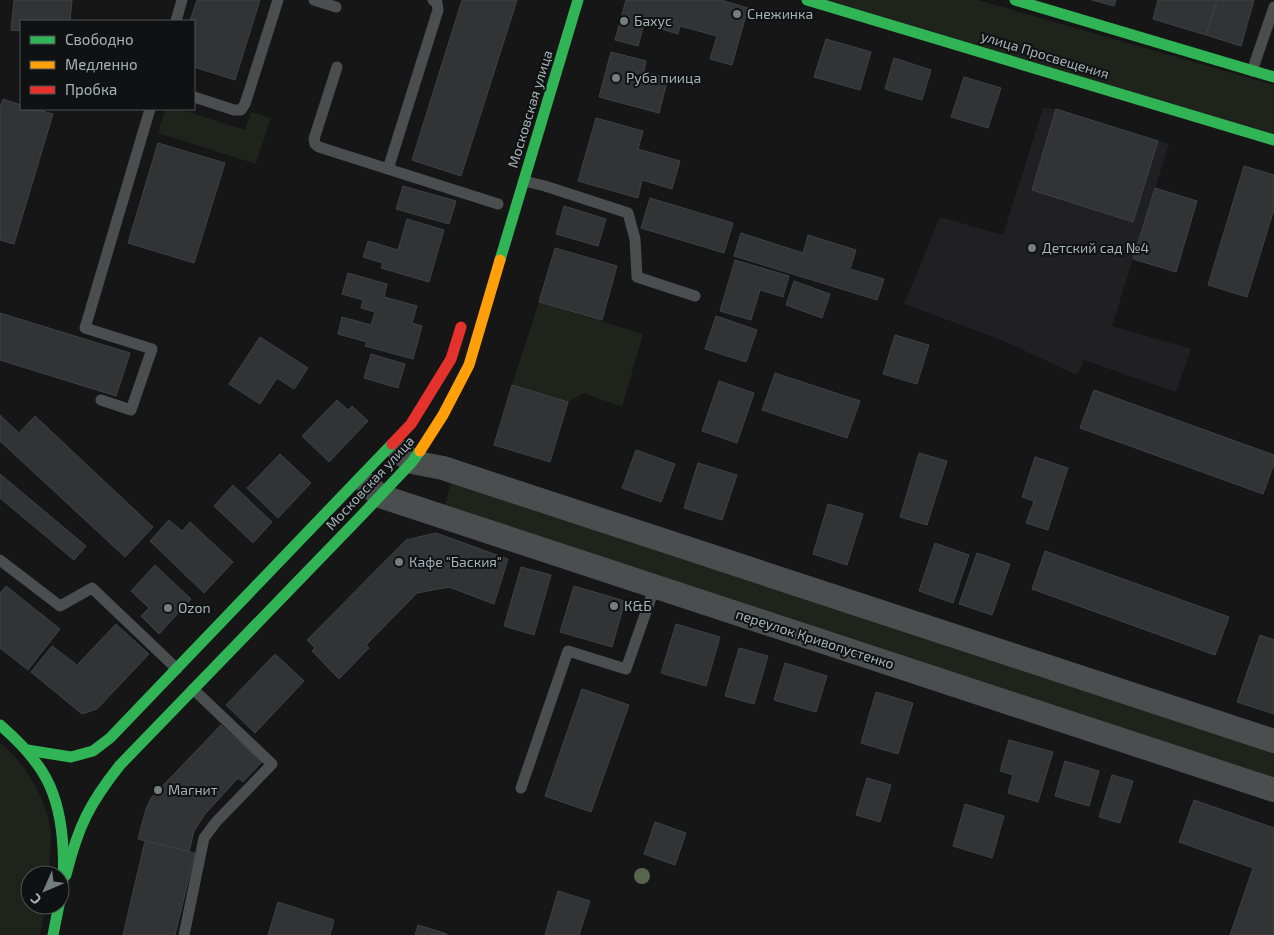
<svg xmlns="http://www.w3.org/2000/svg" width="1274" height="935" font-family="'Exo 2',sans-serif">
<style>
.built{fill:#202022}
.green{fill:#1e241c}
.building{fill:#323334;stroke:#3e4242}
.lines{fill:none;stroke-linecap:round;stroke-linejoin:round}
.lane{stroke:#4a4e4f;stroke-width:11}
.street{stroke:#4a4e4f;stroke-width:24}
.fast{stroke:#30b455;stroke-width:11}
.slow{stroke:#ff9f0a;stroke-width:11}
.jam{stroke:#e5322d;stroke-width:11}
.tree{fill:#57654e}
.poi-dot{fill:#747d7f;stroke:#101112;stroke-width:2}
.labels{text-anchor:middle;stroke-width:4;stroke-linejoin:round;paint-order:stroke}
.poi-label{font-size:14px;fill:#a6b4b8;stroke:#101112;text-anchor:start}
.street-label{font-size:14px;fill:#a6b4b8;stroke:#101112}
</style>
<rect width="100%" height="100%" fill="#161616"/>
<path class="built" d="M1043 108 1056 109 1169 144 1112 326 1191 349 1176 392 1084 360 1077 375 999 339 904 304 940 217 1003 235Z"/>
<g class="green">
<path d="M828 0H978L1274 85V135Z"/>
<path d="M165 109H179L245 130 251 112 271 118 256 164 158 133Z"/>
<path d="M539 302 643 334 622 407 584 393 568 402 512 385Z"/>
<path d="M452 479 1274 750V778L444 509Z"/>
<path d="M0 743C26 763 49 803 51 836 51 849 49 862 49 875H30V905H46L40 935H0Z"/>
</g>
<g class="building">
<path d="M14 0H72L70 21H21V31L11 30Z"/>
<path d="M197 0H260L235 80 194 67V21H190Z"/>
<path d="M462 0H517L461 176 412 160Z"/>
<path d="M626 0H721L748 8 732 65 710 59 717 36 680 26 678 34 644 24 638 46 615 40Z"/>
<path d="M1092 0H1116L1114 6Z"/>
<path d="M1158 0H1217L1206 35 1153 19Z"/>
<path d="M1217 0H1254L1241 46 1206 35Z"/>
<path d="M826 39 871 52 860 90 814 77Z"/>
<path d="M611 52 646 61 644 72 668 78 659 113 599 97Z"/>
<path d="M894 58 931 70 922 100 885 89Z"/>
<path d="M964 77 1001 88 988 128 951 117Z"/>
<path d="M3 99 21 105V109H34L53 114 14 244 0 240V108Z"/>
<path d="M1056 109 1158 141 1133 222 1032 190Z"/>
<path d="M596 118 643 131 638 149 680 161 672 189 642 180 638 198 578 181Z"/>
<path d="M158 143 225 163 194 263 128 243Z"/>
<path d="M1244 166 1274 175V209L1247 297 1208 285Z"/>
<path d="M403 186 456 201 449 224 396 209Z"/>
<path d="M1155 188 1197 201 1176 272 1133 259Z"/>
<path d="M650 198 733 223 724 253 641 228Z"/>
<path d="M564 206 606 219 598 246 556 234Z"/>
<path d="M407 219 444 230 429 282 381 268 383 263 363 257 368 241 398 250Z"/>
<path d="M741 233 803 253 808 235 856 250 850 269 884 279 877 300 734 256Z"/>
<path d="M555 248 617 266 602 320 539 302Z"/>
<path d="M735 260 789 276 783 297 760 290 751 320 720 311Z"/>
<path d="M348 273 387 284 384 297 417 306 412 323 422 326 413 359 365 346 367 342 338 334 342 317 371 325 375 312 361 308 363 300 342 294Z"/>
<path d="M794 281 830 294 822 318 786 305Z"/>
<path d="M0 313 130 353 116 396 0 360Z"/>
<path d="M716 316 757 330 746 362 705 349Z"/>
<path d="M895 335 929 345 917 384 883 374Z"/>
<path d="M260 337 308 368 294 389 277 378 260 404 229 384Z"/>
<path d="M371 354 405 364 398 388 364 378Z"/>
<path d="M775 373 860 401 847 438 762 410Z"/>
<path d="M719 381 754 393 737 443 702 431Z"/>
<path d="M512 385 568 402 550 462 494 445Z"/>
<path d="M1094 390 1274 455V464L1263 494 1080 428Z"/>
<path d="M337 400 348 410 352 406 368 421 329 462 302 436Z"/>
<path d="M0 415 19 433 35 416 153 527 125 557 0 441Z"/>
<path d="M636 450 675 464 661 502 622 488Z"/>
<path d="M919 453 947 461 927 525 900 517Z"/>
<path d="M280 454 311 483 278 518 247 488Z"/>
<path d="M1035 457 1068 468 1048 530 1026 523 1034 501 1022 497Z"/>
<path d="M698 463 737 475 722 520 684 508Z"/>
<path d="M0 474 86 546 74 560 0 498Z"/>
<path d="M233 485 272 522 253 543 214 506Z"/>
<path d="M828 504 863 514 847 565 813 554Z"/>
<path d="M169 520 182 531 190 522 233 562 204 593 150 541Z"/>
<path d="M436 533 508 559 494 604 449 587 417 593 366 645 369 648 339 679 312 651 315 648 307 640 406 540Z"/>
<path d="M935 543 969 555 953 603 919 591Z"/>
<path d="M1045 551 1229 617 1215 655 1032 589Z"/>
<path d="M977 553 1010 564 992 615 959 604Z"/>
<path d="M155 565 191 599 159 634 141 616 149 608 131 591Z"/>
<path d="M521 567 551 575 534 635 504 626Z"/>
<path d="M6 586 60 629 28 670 0 648V593Z"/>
<path d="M574 586 625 601 612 647 560 632Z"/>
<path d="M116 624 149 654 97 709 82 714 31 672 52 646 77 665Z"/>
<path d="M676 624 720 637 706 686 661 673Z"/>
<path d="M1260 635 1274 640V714L1237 702Z"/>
<path d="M739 648 768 656 754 704 725 696Z"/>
<path d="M275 654 304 681 255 733 226 705Z"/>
<path d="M785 663 827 676 816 712 774 700Z"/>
<path d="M582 689 629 705 591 812 545 796Z"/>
<path d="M876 692 913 703 898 754 861 743Z"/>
<path d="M221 725 262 762 243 782 238 778 205 814 194 831 189 852 138 839 146 809 151 798Z"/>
<path d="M1009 740 1053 752 1038 802 1008 793 1013 775 1000 771Z"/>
<path d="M1065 761 1099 771 1089 806 1055 796Z"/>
<path d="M1112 775 1133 781 1120 823 1099 817Z"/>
<path d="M867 778 891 785 880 822 856 815Z"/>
<path d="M1194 800 1274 828V935H1230L1253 868 1179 842Z"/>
<path d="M965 804 1004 816 992 858 953 846Z"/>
<path d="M655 822 686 833 675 865 644 854Z"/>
<path d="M145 841 195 853 175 935H123Z"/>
<path d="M558 891 590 901 579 935H545Z"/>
<path d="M278 902 334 920 330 935H268Z"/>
<path d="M418 925 447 934V935H415Z"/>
</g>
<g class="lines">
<g class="lane">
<path d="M314 0 336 7"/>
<path d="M433 0 437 3 438 10 388 169 498 204"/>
<path d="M176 21 182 0"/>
<path d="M337 67 314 139 315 144 319 147 388 169"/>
<path d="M1252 71 1274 7"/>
<path d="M194 97 234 110H241L245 104 278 0"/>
<path d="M524 181 545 186 628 213 635 239 637 277 695 296"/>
<path d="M101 400 131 410 152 349 85 328 150 109"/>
<path d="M0 560 60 606 92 588 177 669"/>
<path d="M521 788 568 651 626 669 655 586"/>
<path d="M184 935 204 838 216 822 272 764 193 689"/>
</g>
<g class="street">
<path d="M399 451 412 462 443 468 1274 741"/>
<path d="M368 485 380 496 1274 790"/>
</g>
<g class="fast">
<path d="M807 0 1274 140"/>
<path d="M1015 0 1274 77"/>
<path d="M500 260 578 0"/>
<path d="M0 725C43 762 60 791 63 848 64 866 64 884 60 902"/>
<path d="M27 750 71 757 93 751 110 738 392 444"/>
<path d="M66 875C78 827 89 804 120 765L361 516 412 462 420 451"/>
<path d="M53 935 59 905"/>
</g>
<path class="slow" d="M420 451 443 415 469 365 500 260"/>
<path class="jam" d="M392 444 411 424 451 359 461 327"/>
</g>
<circle class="tree" cx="642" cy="876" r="8"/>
<g class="poi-dot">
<circle cx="737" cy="14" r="5"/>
<circle cx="624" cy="21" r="5"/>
<circle cx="616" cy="78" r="5"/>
<circle cx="1032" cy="248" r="5"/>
<circle cx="399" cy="562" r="5"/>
<circle cx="614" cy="606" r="5"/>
<circle cx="168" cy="608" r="5"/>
<circle cx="158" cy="790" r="5"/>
</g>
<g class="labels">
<g class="poi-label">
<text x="747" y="19">Снежинка</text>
<text x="634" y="26">Бахус</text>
<text x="626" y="83">Руба пиица</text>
<text x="1042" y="253">Детский сад №4</text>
<text x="409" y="567">Кафе "Баския"</text>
<text x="624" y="611">К&amp;Б</text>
<text x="178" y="613">Ozon</text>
<text x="168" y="795">Магнит</text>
</g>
<g class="street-label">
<text transform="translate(1045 55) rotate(17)" y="5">улица Просвещения</text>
<text transform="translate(530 109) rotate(-73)" y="5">Московская улица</text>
<text transform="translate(370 483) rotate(-47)" y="5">Московская улица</text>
<text transform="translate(815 639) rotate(18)" y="5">переулок Кривопустенко</text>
</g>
</g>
<rect x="20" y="20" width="175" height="90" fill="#101112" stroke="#4c5254"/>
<rect x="30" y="36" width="25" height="8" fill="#30b455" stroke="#4c5254"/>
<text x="65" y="45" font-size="15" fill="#a6b4b8">Свободно</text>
<rect x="30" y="61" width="25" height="8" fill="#ff9f0a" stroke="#4c5254"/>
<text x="65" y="70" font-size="15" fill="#a6b4b8">Медленно</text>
<rect x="30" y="86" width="25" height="8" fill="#e5322d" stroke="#4c5254"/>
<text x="65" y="95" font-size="15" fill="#a6b4b8">Пробка</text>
<g transform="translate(45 890) rotate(225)"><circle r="24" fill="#101112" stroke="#4c5254"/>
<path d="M0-4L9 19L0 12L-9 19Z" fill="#747d7f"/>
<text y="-8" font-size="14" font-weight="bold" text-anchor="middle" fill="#a6b4b8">С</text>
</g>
</svg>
